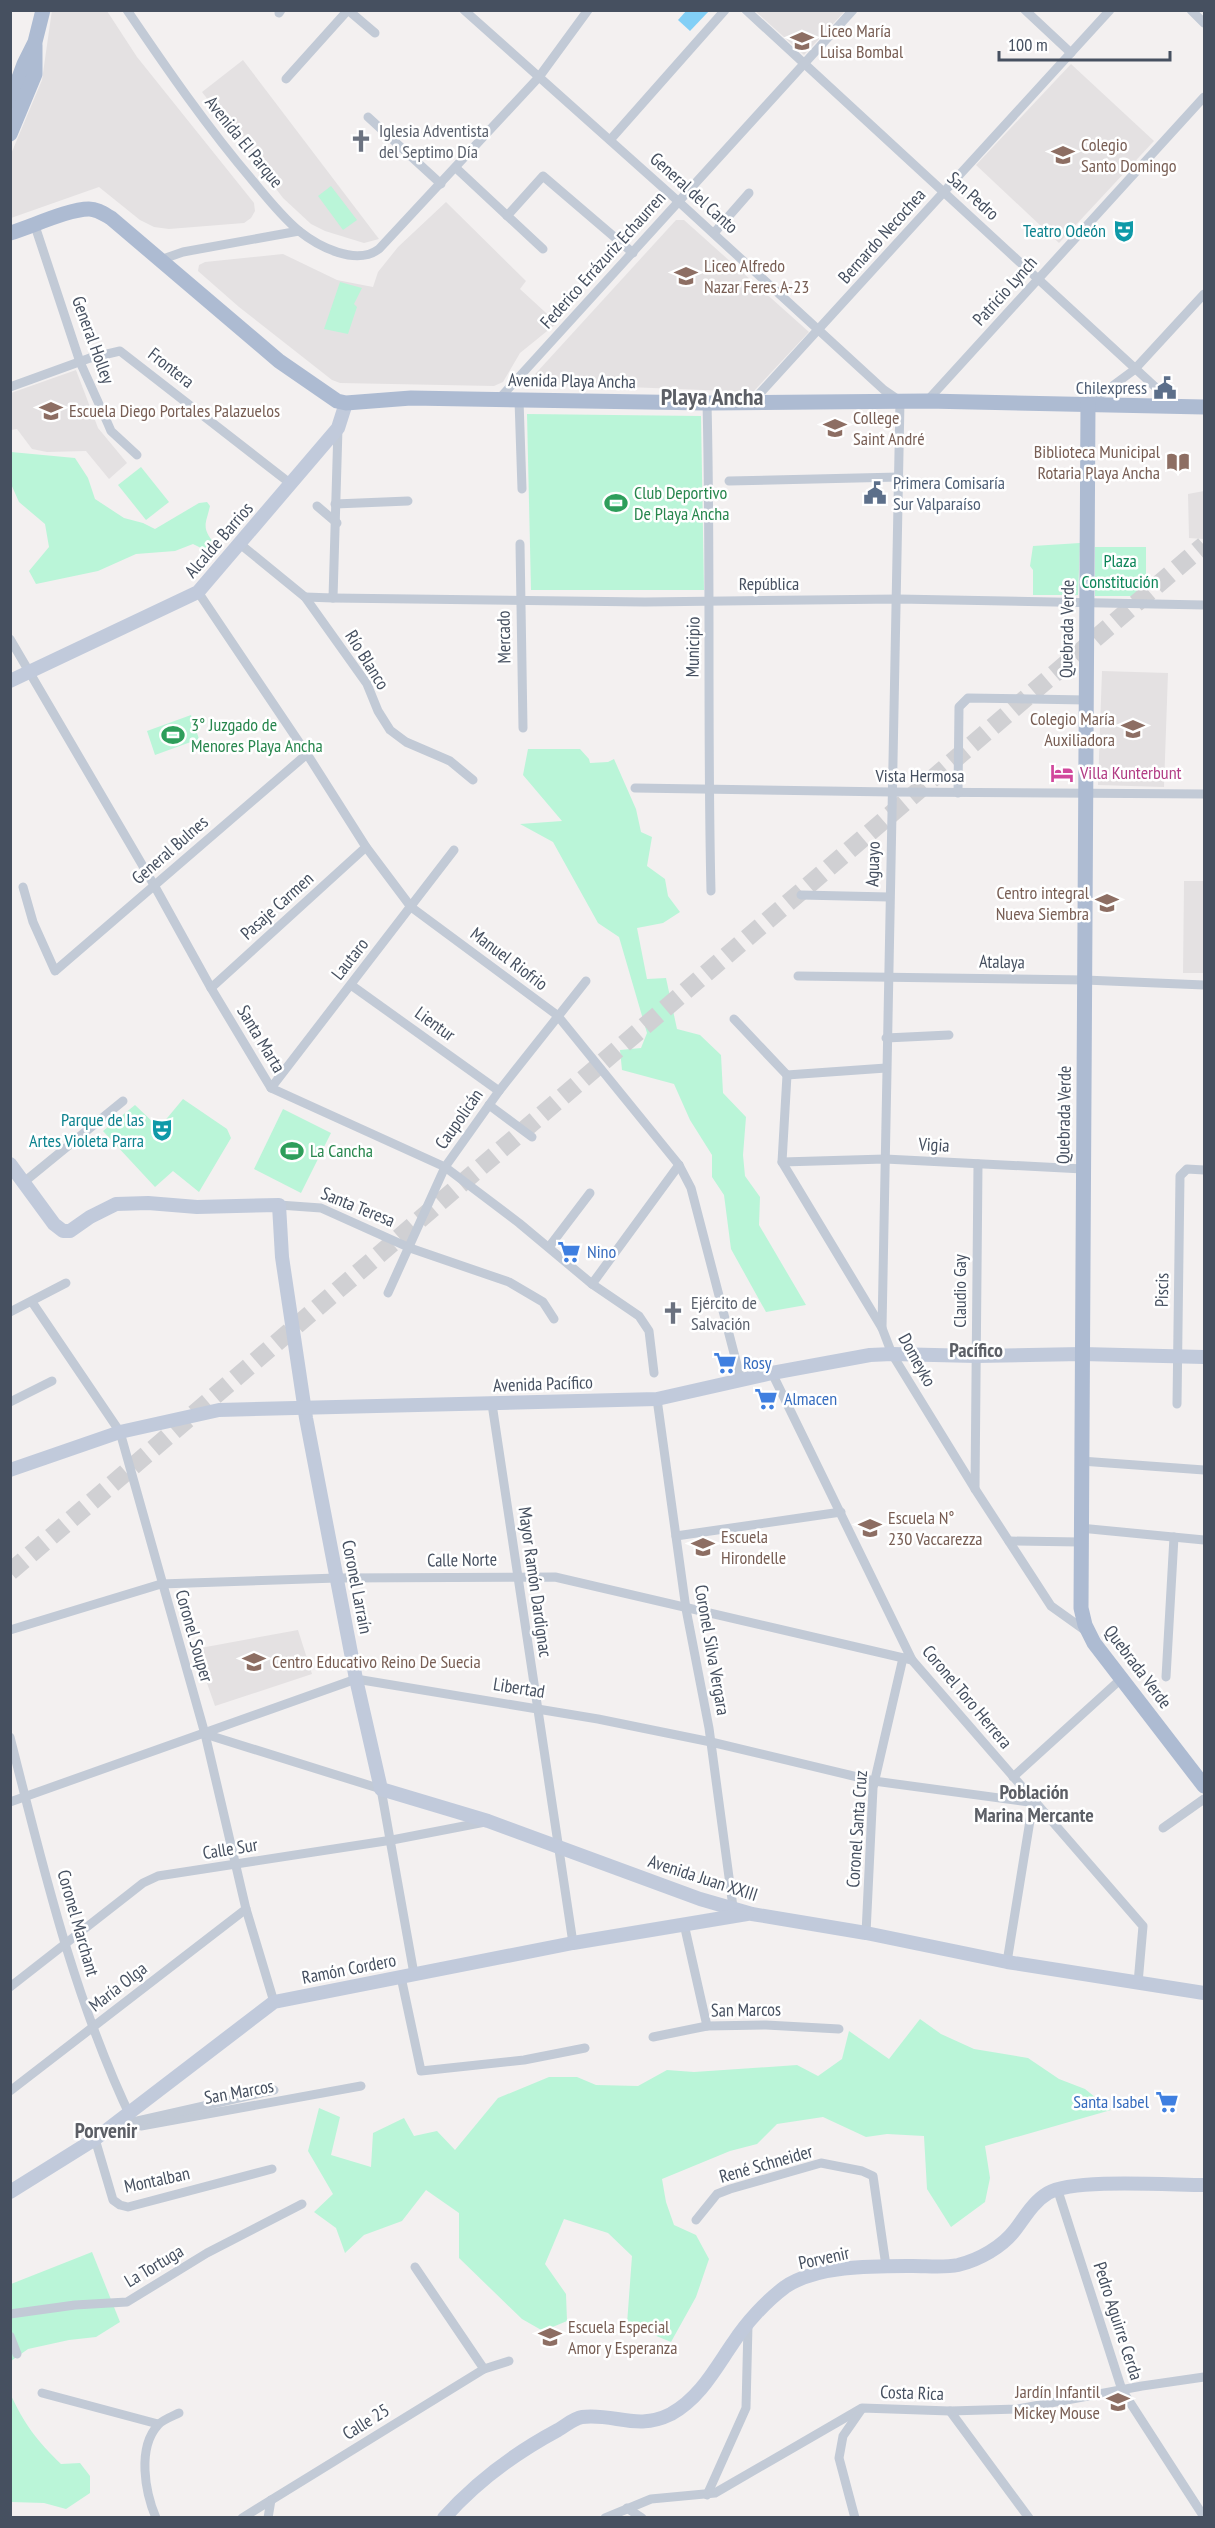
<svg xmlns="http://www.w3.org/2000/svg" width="1215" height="2528" font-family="'PT Sans Narrow',sans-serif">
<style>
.education{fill:#e4e1e2}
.green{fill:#baf5d8}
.water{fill:#82cff6}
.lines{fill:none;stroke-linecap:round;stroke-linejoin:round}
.highway-tunnel{stroke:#d0d0d3;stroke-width:18;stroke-dasharray:18 9;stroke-linecap:butt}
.street{stroke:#c2cad6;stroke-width:9}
.secondary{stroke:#c1cadb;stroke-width:14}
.primary{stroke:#adbbd2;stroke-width:15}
.labels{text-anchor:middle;stroke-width:5;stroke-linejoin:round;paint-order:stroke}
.education-label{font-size:18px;fill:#785e54;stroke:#fff;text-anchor:start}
.worship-label{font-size:18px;fill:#5b616d;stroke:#fff;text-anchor:start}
.street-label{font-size:18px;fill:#465060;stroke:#fff}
.culture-label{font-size:18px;fill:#0d838f;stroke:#fff;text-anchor:end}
.service-label{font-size:18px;fill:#4e5e75;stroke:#fff;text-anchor:end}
.leisure-label{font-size:18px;fill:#27864d;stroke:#fff;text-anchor:start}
.park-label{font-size:18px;fill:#0c8558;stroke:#fff}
.hotel-label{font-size:18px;fill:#b23c85;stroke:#fff;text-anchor:start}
.shop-label{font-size:18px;fill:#366cbe;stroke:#fff;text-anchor:start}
.neighbourhood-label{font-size:20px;font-weight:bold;fill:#5c5f66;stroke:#fff}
.quarter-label{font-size:21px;font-weight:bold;fill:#5c5f66;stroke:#fff}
.district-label{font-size:24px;font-weight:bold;fill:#5c5f66;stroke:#fff}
</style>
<rect width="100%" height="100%" fill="#f3f0f0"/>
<g class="education">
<path d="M52 10 107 11 137 57 254 203 255 211 251 218 244 223 169 229 154 227 140 220 99 187 11 218V154L42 80Z"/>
<path d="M755 11H845L804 55Z"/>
<path d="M243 60 379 239 364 243 325 231 311 224 283 198 202 92Z"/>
<path d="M1071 64 1154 141 1059 243 976 165Z"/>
<path d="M446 202 526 281 520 289 557 323 520 353 503 382 494 386 340 383 332 380 239 307 198 271 199 265 205 262 283 254 337 280 373 287 378 272 398 247Z"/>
<path d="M676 220H684L809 332 753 392 527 383Z"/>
<path d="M76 370 98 428 127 463 109 479 86 451 47 452 32 449 17 429 11 430V393Z"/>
<path d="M1204 491V539L1189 538 1188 494Z"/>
<path d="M1102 671 1168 673 1164 787 1098 785Z"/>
<path d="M1184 881H1204V973H1183Z"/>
<path d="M298 1630 312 1674 215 1706 195 1649Z"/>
</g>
<g class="green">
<path d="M331 186 357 220 343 230 318 196Z"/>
<path d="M340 282 362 288 354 304 357 307 348 334 324 329Z"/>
<path d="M527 414 701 416 704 590H531Z"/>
<path d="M11 452 75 458 88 478 95 499 124 518 143 523 155 529 199 503 207 502 210 506C206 524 201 527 214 543L207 551 193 544 175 551 136 554 98 571 36 584 29 571 49 547 45 524 19 502 11 484Z"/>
<path d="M141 467 169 502 146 520 118 485Z"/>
<path d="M1080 543 1078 595H1033V570L1030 566 1033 546Z"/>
<rect x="1095" y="547" width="51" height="49"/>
<path d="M191 715 199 739 155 755 147 731Z"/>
<path d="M528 749H580L589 759 590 763 608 762 614 759 636 809 641 832 652 837 647 866 665 879 668 896 680 912 663 923 637 928 647 979 666 978 677 1029 700 1035 721 1055 723 1093 746 1117 743 1155 745 1176 760 1197 759 1225 806 1305 766 1312 731 1249 724 1195 712 1177V1155L690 1120 674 1084 622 1070 620 1050 641 1048 647 1033 619 937 598 923 553 842 520 824 562 821 523 775Z"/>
<path d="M183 1099 227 1129 231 1138 199 1192 173 1171 155 1187 103 1131 135 1105 156 1125 163 1123Z"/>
<path d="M283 1109 331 1133 301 1193 254 1169Z"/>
<path d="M920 2019 941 2034 974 2049 1028 2058 1059 2079 1085 2089 1111 2110 985 2146 990 2178 985 2202 951 2227 927 2189 924 2136 887 2134 866 2137 823 2117 777 2124 757 2144 730 2151 662 2179 666 2202 674 2225 696 2235 709 2259 696 2297 671 2342 627 2324 632 2256 608 2233 564 2219 545 2264 566 2294 567 2321 543 2331 522 2319 459 2258V2213L426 2190 402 2221 364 2235 345 2253 336 2228 314 2212 333 2194 308 2151 319 2108 340 2117 331 2155 371 2167 373 2133 404 2118 414 2136 437 2131 455 2150 498 2098 549 2077H577L596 2085 638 2086 667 2070 694 2072 797 2065 818 2076 842 2059 849 2031 889 2059Z"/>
<path d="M92 2252 120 2322 96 2337 69 2340 28 2349 11 2361V2284Z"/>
<path d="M10 2393C24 2424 37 2441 61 2464L80 2463 90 2476V2493L66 2509 44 2503 11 2502Z"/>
</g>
<path class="water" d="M687 10H709V11L690 31 678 20Z"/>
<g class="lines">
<path class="highway-tunnel" d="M10 1572 1204 545"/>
<g class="street">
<path d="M127 10C167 69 207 127 253 181 267 198 282 217 299 231 319 247 356 266 379 249L539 77 588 10"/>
<path d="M348 10 375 33"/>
<path d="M464 10 679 202 884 390 900 401 882 1328"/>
<path d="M746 10 1177 407"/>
<path d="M1025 10 1071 53"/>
<path d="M1191 10 1204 23"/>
<path d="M279 13 281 10"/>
<path d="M286 79 348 10"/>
<path d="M368 117 441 184"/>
<path d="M610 140 725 10"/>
<path d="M456 168 543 249"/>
<path d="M507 216 543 176 633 253"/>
<path d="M35 226 80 362 108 424 111 431 137 455"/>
<path d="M714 233 749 193"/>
<path d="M160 260 183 252 299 231"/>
<path d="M10 387 90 358 120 351 291 484"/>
<path d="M499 399 853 10"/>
<path d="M519 400 522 489"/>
<path d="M927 401 1204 97"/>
<path d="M707 403C711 566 707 728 711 891"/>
<path d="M751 403 1110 10"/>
<path d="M1088 404 1134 370 1204 294"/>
<path d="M729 481 899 477"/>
<path d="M335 504 408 501"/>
<path d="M317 506 337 523"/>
<path d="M240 544 305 597 367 684 378 711 390 730 406 742 450 761 473 780"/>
<path d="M520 544 523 728"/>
<path d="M198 592 307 754 366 847 411 907 557 1015 679 1165 691 1188 741 1380"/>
<path d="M305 597 333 598 338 428"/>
<path d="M333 598 645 602 898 599 1204 605"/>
<path d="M10 639 154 885 211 988 271 1088 445 1167 519 1223 592 1284 639 1316 649 1331 654 1373"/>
<path d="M635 788 892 792 1204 794"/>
<path d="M958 793 959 707 968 698 1086 700"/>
<path d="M23 887 33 922 55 971 307 754"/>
<path d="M801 895 889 897"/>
<path d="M798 976 1085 980 1204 985"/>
<path d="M351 985 499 1091"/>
<path d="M211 988 366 847"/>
<path d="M734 1019 787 1075 886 1068"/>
<path d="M886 1038 949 1035"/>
<path d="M787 1075 782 1162 882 1328 892 1354 975 1489 1051 1606 1086 1631"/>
<path d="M271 1088 454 850"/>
<path d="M489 1105 532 1137"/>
<path d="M782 1162 885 1159 1083 1169"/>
<path d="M24 1182 123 1101"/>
<path d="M279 1205 321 1208 410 1248 509 1282 543 1302 554 1319"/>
<path d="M549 1247 590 1193"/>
<path d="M592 1284 679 1165"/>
<path d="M388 1293 445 1167 499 1091 586 981"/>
<path d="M32 1302 120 1432 205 1734 246 1909 274 2002"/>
<path d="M10 1312 66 1283"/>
<path d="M772 1373 912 1660 1143 1926 1138 1983"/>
<path d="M657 1399 686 1609 709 1728 733 1907"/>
<path d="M10 1402 52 1381"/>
<path d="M492 1404 573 1943"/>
<path d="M1177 1404 1180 1176 1187 1169 1204 1170"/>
<path d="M1081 1461 1204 1470"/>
<path d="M975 1489 978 1164"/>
<path d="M1080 1528 1204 1540"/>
<path d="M676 1536 841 1512"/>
<path d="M1009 1541 1080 1542"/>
<path d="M10 1630 161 1584 337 1578 555 1577 912 1660"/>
<path d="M1166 1677 1174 1537"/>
<path d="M205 1734 381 1789 414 1974"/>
<path d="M10 1737C43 1867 74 2000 133 2122L141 2126 361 2086"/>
<path d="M1013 1777 1121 1679"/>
<path d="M10 1802 356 1679 598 1719 711 1742 874 1781 1036 1803"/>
<path d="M1163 1828 1204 1799"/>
<path d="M684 1924 707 2026"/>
<path d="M866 1933 873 1788 903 1658"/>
<path d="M1007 1962 1033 1802"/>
<path d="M401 1977 421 2071 524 2060 585 2048"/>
<path d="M10 1987 129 1894 143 1883 158 1876 392 1840 485 1822"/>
<path d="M653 2037 707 2026 766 2025 839 2029"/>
<path d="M10 2091 246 1909"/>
<path d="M133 2122 274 2090"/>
<path d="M95 2139 113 2200 120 2205 128 2207 272 2169"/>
<path d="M1057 2188 1122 2390 1204 2517"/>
<path d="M696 2220 717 2194 730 2189 821 2163 862 2171 873 2176 886 2266"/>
<path d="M415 2267 484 2369"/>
<path d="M10 2314 75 2305 127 2302 207 2253 302 2204"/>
<path d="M10 2336 17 2354"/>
<path d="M42 2393 158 2424"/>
<path d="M950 2411 1029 2518"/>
<path d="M707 2495 746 2408 748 2325"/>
<path d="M627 2508 642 2518"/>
<path d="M156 2518C145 2492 137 2448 158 2425 162 2420 173 2416 179 2413"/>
<path d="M242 2518 484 2369 509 2361"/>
<path d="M268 2518 271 2500"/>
<path d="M605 2518 651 2499 715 2493 862 2408 950 2411 1018 2409 1142 2386 1204 2377"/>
<path d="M855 2518 839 2458 843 2436 861 2410"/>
</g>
<g class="secondary">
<path d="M10 681 198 592 338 428 346 403"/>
<path d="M10 1164 54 1224 63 1231H70L90 1217 116 1204 148 1203 197 1207 279 1205 282 1257 306 1418 356 1679 381 1789 488 1821 700 1899 752 1914 866 1933 1007 1962 1204 1993"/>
<path d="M10 1470 120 1432 219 1410 657 1399 772 1373 870 1355 892 1354 976 1356 1082 1354 1204 1357"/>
<path d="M10 2192 95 2139 274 2002 573 1943 747 1914"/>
<path d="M444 2518C477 2481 515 2453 558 2430 565 2426 574 2418 582 2417 615 2413 637 2431 671 2414 700 2398 715 2369 733 2343 746 2323 766 2301 785 2287 817 2265 875 2266 913 2266 928 2266 944 2268 958 2265 979 2260 1002 2247 1015 2230 1025 2217 1033 2202 1048 2193 1073 2178 1171 2185 1204 2185"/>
</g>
<g class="primary">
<path d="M10 102 24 64 35 42 43 10"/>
<path d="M10 134 35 74V45"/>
<path d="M10 233C31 227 68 209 89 209 97 209 104 214 111 218L279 361 337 401 346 403 411 398 707 403 927 401 1204 407"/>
<path d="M1088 404 1081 1608 1085 1625 1094 1643 1204 1786"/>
</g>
</g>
<defs>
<g id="school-bare" transform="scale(1.8)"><path d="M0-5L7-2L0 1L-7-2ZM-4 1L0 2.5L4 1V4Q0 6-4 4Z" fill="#8d6e63" stroke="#fff" stroke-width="2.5" paint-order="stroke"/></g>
<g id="church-bare" transform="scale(1.8)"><path d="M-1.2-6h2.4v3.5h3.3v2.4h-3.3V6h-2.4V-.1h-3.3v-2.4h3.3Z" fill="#6b7280" stroke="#fff" stroke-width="2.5" paint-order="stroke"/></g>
<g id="theatre-bare" transform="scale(1.8)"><path d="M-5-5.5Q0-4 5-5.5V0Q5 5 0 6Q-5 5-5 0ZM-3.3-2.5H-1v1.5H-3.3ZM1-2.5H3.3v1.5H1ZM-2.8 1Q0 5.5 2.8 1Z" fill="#0f9aa8" stroke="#fff" stroke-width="2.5" paint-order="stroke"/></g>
<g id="civic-bare" transform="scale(1.8)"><path d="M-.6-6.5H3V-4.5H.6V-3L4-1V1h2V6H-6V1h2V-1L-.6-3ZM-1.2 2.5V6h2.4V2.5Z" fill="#5c6f8a" stroke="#fff" stroke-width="2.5" paint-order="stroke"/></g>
<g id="library-bare" transform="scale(1.8)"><path d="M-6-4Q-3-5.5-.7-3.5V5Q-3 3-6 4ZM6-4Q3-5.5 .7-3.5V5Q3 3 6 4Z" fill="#8d6e63" stroke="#fff" stroke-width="2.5" paint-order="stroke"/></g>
<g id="stadium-bare" transform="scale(1.8)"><path d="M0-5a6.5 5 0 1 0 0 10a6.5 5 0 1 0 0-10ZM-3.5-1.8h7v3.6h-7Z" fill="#2e9e5b" stroke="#fff" stroke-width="2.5" paint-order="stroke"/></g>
<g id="hotel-bare" transform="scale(1.8)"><path d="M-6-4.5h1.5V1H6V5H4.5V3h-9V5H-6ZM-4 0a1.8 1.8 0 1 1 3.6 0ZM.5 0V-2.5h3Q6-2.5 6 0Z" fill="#d1479c" stroke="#fff" stroke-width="2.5" paint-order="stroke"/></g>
<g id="supermarket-bare" transform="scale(1.8)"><path d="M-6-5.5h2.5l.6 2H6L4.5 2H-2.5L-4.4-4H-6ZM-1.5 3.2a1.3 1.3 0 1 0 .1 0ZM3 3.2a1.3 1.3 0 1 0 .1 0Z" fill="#3f7fe0" stroke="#fff" stroke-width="2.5" paint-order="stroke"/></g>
</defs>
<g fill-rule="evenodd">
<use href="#school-bare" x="802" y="41"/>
<use href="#church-bare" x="361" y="141"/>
<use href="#school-bare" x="1063" y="155"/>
<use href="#theatre-bare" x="1124" y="231"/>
<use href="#school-bare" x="686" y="276"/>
<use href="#civic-bare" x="1165" y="388"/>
<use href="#school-bare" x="51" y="411"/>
<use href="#school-bare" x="835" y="428"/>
<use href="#library-bare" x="1178" y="462"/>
<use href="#civic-bare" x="875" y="493"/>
<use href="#stadium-bare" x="616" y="503"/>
<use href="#school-bare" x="1133" y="729"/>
<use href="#stadium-bare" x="173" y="735"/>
<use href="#hotel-bare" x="1062" y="773"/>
<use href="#school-bare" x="1107" y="903"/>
<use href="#theatre-bare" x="162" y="1130"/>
<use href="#stadium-bare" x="292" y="1151"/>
<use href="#supermarket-bare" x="569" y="1252"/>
<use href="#church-bare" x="673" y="1313"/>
<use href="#supermarket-bare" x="725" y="1363"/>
<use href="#supermarket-bare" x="766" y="1399"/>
<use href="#school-bare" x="870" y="1528"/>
<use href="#school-bare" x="703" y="1547"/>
<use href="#school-bare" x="254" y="1662"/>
<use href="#supermarket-bare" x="1167" y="2102"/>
<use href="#school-bare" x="550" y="2337"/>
<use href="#school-bare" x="1118" y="2402"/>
</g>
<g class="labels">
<g class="education-label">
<text x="820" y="37">Liceo María<tspan x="820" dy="21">Luisa Bombal</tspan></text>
<text x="1081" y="151">Colegio<tspan x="1081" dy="21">Santo Domingo</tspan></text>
<text x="704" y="272">Liceo Alfredo<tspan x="704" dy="21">Nazar Feres A-23</tspan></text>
<text x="69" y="417">Escuela Diego Portales Palazuelos</text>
<text x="853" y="424">College<tspan x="853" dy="21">Saint André</tspan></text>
<text x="1160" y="458" text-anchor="end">Biblioteca Municipal<tspan x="1160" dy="21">Rotaria Playa Ancha</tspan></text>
<text x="1115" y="725" text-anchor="end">Colegio María<tspan x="1115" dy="21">Auxiliadora</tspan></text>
<text x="1089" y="899" text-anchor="end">Centro integral<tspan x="1089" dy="21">Nueva Siembra</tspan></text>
<text x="888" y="1524">Escuela N°<tspan x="888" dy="21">230 Vaccarezza</tspan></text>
<text x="721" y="1543">Escuela<tspan x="721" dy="21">Hirondelle</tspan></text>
<text x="272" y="1668">Centro Educativo Reino De Suecia</text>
<text x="568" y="2333">Escuela Especial<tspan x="568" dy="21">Amor y Esperanza</tspan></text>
<text x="1100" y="2398" text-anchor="end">Jardín Infantil<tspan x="1100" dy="21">Mickey Mouse</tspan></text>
</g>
<g class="worship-label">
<text x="379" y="137">Iglesia Adventista<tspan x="379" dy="21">del Septimo Día</tspan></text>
<text x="691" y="1309">Ejército de<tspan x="691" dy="21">Salvación</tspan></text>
</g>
<g class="street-label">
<text transform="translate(244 142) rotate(51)" y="6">Avenida El Parque</text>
<text transform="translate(694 193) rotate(42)" y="6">General del Canto</text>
<text transform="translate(973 196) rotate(42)" y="6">San Pedro</text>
<text transform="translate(882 236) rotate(-48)" y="6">Bernardo Necochea</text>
<text transform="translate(603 260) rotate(-48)" y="6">Federico Errázuriz Echaurren</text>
<text transform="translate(1005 291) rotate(-48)" y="6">Patricio Lynch</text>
<text transform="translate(93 340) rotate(70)" y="6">General Holley</text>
<text transform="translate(171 368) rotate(38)" y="6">Frontera</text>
<text transform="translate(572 381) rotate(1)" y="6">Avenida Playa Ancha</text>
<text transform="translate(219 540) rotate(-49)" y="6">Alcalde Barrios</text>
<text x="769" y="590">República</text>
<text transform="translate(1067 629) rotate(-89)" y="6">Quebrada Verde</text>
<text transform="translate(504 637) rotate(-91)" y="6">Mercado</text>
<text transform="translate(693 647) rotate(-89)" y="6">Municipio</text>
<text transform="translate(367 660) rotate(58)" y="6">Río Blanco</text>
<text x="920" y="782">Vista Hermosa</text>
<text transform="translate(170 850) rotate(-41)" y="6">General Bulnes</text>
<text transform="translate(873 864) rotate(-88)" y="6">Aguayo</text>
<text transform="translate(277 906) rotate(-42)" y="6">Pasaje Carmen</text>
<text transform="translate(350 959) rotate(-52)" y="6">Lautaro</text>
<text transform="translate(509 959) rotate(37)" y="6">Manuel Riofrio</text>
<text transform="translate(1002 962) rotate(1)" y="6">Atalaya</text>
<text transform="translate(435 1024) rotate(36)" y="6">Lientur</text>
<text transform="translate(261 1039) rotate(59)" y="6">Santa Marta</text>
<text transform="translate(1064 1115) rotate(-89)" y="6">Quebrada Verde</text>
<text transform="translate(459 1119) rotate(-55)" y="6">Caupolicán</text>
<text transform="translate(934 1145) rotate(3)" y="6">Vigia</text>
<text transform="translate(358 1207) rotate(22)" y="6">Santa Teresa</text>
<text transform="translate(1162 1290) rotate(-89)" y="6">Piscis</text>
<text transform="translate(960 1291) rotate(-90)" y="6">Claudio Gay</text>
<text transform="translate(917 1360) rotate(61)" y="6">Domeyko</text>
<text transform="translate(543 1384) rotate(-2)" y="6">Avenida Pacífico</text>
<text transform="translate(462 1560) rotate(-1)" y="6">Calle Norte</text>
<text transform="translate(535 1582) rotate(82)" y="6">Mayor Ramón Dardignac</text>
<text transform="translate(357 1587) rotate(79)" y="6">Coronel Larraín</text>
<text transform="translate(194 1636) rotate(74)" y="6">Coronel Souper</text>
<text transform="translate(712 1650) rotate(80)" y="6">Coronel Silva Vergara</text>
<text transform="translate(1138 1667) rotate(53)" y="6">Quebrada Verde</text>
<text transform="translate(519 1688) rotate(9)" y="6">Libertad</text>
<text transform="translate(967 1697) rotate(50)" y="6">Coronel Toro Herrera</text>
<text transform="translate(857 1829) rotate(-86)" y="6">Coronel Santa Cruz</text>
<text transform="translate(230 1849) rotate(-9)" y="6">Calle Sur</text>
<text transform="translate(703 1878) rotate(18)" y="6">Avenida Juan XXIII</text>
<text transform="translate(78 1923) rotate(74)" y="6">Coronel Marchant</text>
<text transform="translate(349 1969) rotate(-11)" y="6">Ramón Cordero</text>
<text transform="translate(118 1987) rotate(-38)" y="6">María Olga</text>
<text transform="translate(746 2010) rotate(-1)" y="6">San Marcos</text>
<text transform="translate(239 2092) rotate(-10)" y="6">San Marcos</text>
<text transform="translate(766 2164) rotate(-16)" y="6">René Schneider</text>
<text transform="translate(157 2180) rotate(-12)" y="6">Montalban</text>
<text transform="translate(824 2258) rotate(-12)" y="6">Porvenir</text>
<text transform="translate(154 2266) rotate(-31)" y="6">La Tortuga</text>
<text transform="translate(1118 2321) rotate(72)" y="6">Pedro Aguirre Cerda</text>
<text transform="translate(912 2393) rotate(2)" y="6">Costa Rica</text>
<text transform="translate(366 2422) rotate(-32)" y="6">Calle 25</text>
</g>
<g class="culture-label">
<text x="1106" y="237">Teatro Odeón</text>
<text x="144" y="1126">Parque de las<tspan x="144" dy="21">Artes Violeta Parra</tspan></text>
</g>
<g class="service-label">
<text x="1147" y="394">Chilexpress</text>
<text x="893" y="489" text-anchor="start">Primera Comisaría<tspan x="893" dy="21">Sur Valparaíso</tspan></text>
</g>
<g class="leisure-label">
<text x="634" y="499">Club Deportivo<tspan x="634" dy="21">De Playa Ancha</tspan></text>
<text x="191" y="731">3° Juzgado de<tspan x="191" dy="21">Menores Playa Ancha</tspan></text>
<text x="310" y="1157">La Cancha</text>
</g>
<g class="park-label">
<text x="1120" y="567">Plaza<tspan x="1120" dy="21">Constitución</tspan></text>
</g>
<g class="hotel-label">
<text x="1080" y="779">Villa Kunterbunt</text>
</g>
<g class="shop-label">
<text x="587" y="1258">Nino</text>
<text x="743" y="1369">Rosy</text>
<text x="784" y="1405">Almacen</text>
<text x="1149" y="2108" text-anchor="end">Santa Isabel</text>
</g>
<g class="neighbourhood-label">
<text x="976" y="1357">Pacífico</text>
<text x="1034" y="1799">Población<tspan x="1034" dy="23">Marina Mercante</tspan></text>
</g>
<g class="quarter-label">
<text x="106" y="2138">Porvenir</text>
</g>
<g class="district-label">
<text x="712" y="405">Playa Ancha</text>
</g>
</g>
<rect width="1215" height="2528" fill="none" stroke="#465060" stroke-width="24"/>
<path d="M999 51v9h171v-9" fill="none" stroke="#465060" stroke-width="3"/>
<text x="1008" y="51" font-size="18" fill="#465060" stroke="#ffffff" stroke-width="4.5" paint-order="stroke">100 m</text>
</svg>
